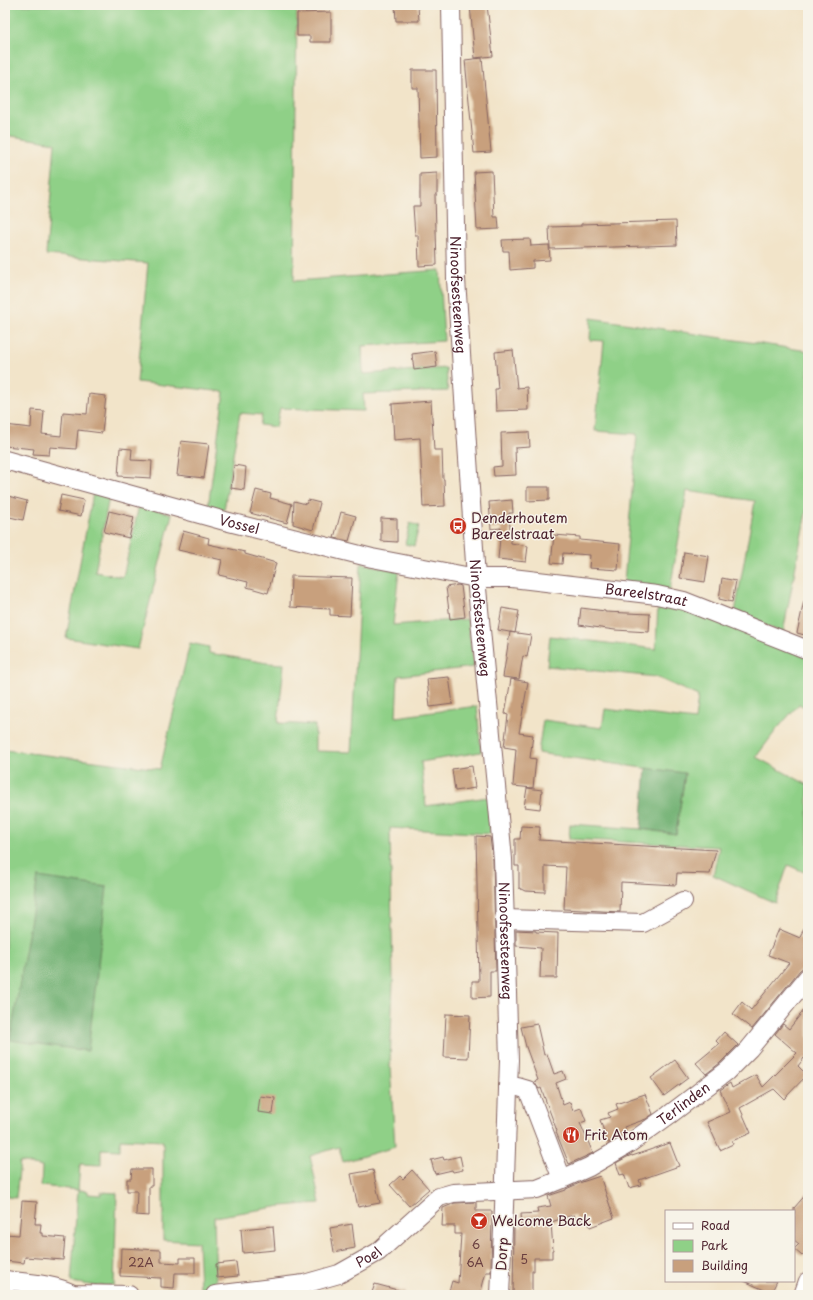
<svg xmlns="http://www.w3.org/2000/svg" width="813" height="1300" font-family="'Playpen Sans',sans-serif">
<style>
.green{fill:#8fd087;stroke:#6c7859}
.forest{fill:#73b274;stroke:#5e6850}
.building{fill:#c8a07d}
.lines{fill:none;stroke-linecap:round;stroke-linejoin:round}
.minor-casing{stroke:#856462;stroke-width:20}
.minor{stroke:#fff;stroke-width:18}
.labels{text-anchor:middle;stroke-width:3;stroke-linejoin:round;paint-order:stroke}
.number-label{font-size:12px;fill:#6a3f40}
.street-label{font-size:14px;fill:#4a1f2b;stroke:#f7f3e8}
.poi-label{font-size:14px;fill:#4a1f2b;stroke:#f7f3e8;text-anchor:start}
</style>
<rect width="100%" height="100%" fill="#f7f3e8"/>
<filter id="ink" filterUnits="userSpaceOnUse"><feTurbulence type="fractalNoise" baseFrequency=".025" numOctaves="2"/><feDisplacementMap in="SourceGraphic" scale="8" xChannelSelector="R" yChannelSelector="G"/><feConvolveMatrix kernelMatrix="1 2 1 2 8 2 1 2 1" color-interpolation-filters="sRGB"/></filter>
<filter id="wash" filterUnits="userSpaceOnUse"><feTurbulence type="fractalNoise" baseFrequency=".012" numOctaves="4" result="noise"/><feDisplacementMap in="SourceGraphic" scale="16" xChannelSelector="R" yChannelSelector="G"/><feGaussianBlur stdDeviation="0.9" result="paint"/><feColorMatrix in="noise" values="0 0 0 0 0 0 0 0 0 0 0 0 0 0 0 0 0 1.4 0 .05"/><feComposite in="paint" operator="in"/></filter>
<g filter="url(#wash)">
<rect width="100%" height="100%" fill="#f2e4c9"/>
<g class="green">
<path d="M5 5H297L294 281 440 270 444 341 362 346 363 374 446 368 448 391 363 394 364 411 280 408 276 427 260 425 262 415 240 413 224 510 208 507 224 392 137 382 148 263 46 255 55 143 5 135Z"/>
<path d="M591 318 808 351V502L783 633 735 612 755 501 687 491 670 590 624 582 637 434 595 431 604 341 590 340Z"/>
<path d="M93 493 109 497 95 572 123 577 139 505 172 514 138 649 66 638Z"/>
<path d="M410 523 419 526 414 546 405 544Z"/>
<path d="M361 563 399 571 393 625 467 619 474 667 398 676 396 717 477 706 481 752 421 762 426 806 488 797 490 834 390 828 393 981 390 1065 395 1147 343 1162 339 1147 310 1156 320 1203 282 1206 214 1217 216 1288H200L198 1242 163 1240V1141L120 1139V1150L101 1149V1165L80 1164 78 1190 88 1191V1194L101 1195V1192L117 1193 114 1285 97 1286 71 1282 78 1190 41 1186 42 1167 20 1162 16 1198 7 1197 8 1187H5V750L160 769 190 643 209 647V653L267 663 284 664 278 723 315 725V751L351 752Z"/>
<path d="M658 602 705 614 808 657V709L799 704 777 729 756 757 808 785V865L804 872 788 865 775 903 713 875 719 847 569 839 570 824 641 829 676 834 685 774 538 753 543 720 602 728 605 709 695 720 698 696 656 677 547 666 550 636 656 649Z"/>
</g>
<g class="forest">
<path d="M646 768 685 773 676 834 641 829Z"/>
<path d="M38 877 107 887 88 1051 10 1040Z"/>
</g>
<g id="blocks">
<g class="building">
<path d="M395 5H418L419 21H396Z"/>
<path d="M470 5H487L493 56 475 58Z"/>
<path d="M331 12V42H310V36H297V13Z"/>
<path d="M482 58 491 152 474 153 465 60Z"/>
<path d="M412 70H436L437 157 420 158 418 88H412Z"/>
<path d="M492 171 494 217H498L499 229 477 230 474 172Z"/>
<path d="M437 173V195H435L437 265 419 266 418 235H415L413 206H420V174Z"/>
<path d="M676 221 677 245 550 249 549 227 581 226V224Z"/>
<path d="M530 239 531 246 549 245 550 260 533 261V268L510 270 509 251H503L502 240Z"/>
<path d="M513 350 517 388 527 387 528 410 496 411 495 389H498L495 352Z"/>
<path d="M435 351 437 367 414 370 412 354Z"/>
<path d="M89 394 106 396 102 433 78 430 76 449 50 447 49 455 33 454 34 449 5 446V425L31 428 32 410 44 411 42 434 61 436 63 412 87 414Z"/>
<path d="M431 401 434 450H442L443 479H444L445 506 423 507 420 438 394 440 392 404Z"/>
<path d="M529 432 530 447 515 448 516 475 494 476 493 467 502 466 501 433Z"/>
<path d="M181 441 209 444 204 478 177 475Z"/>
<path d="M120 448 132 449 131 460 152 461 151 478 118 476Z"/>
<path d="M234 465 246 467 244 490 231 488Z"/>
<path d="M527 487H549V500L527 501Z"/>
<path d="M256 490 271 494 270 498 292 504 287 523 250 513Z"/>
<path d="M61 495 84 500 81 516 58 511Z"/>
<path d="M8 496 27 501 23 520 5 516Z"/>
<path d="M308 500 320 503 313 530 293 524 294 501 306 504Z"/>
<path d="M512 500 513 513H509L511 543 528 546 526 562 498 559 501 528 491 529 489 502Z"/>
<path d="M109 511 134 517 129 538 104 532Z"/>
<path d="M341 512 356 516 349 541 334 538Z"/>
<path d="M381 518 397 519V542L381 541Z"/>
<path d="M183 531 209 538 208 544 245 552V554L276 563 268 593 247 587 248 582 219 575 222 560 178 550Z"/>
<path d="M554 535 580 537V540L620 544 618 570 589 568 590 555 563 553 562 564 551 563Z"/>
<path d="M684 552 709 556 705 582 680 578Z"/>
<path d="M291 576 352 578 350 616 330 615V609L290 607Z"/>
<path d="M722 578 736 581 732 602 719 599Z"/>
<path d="M458 585 461 586 465 617 450 619 446 587Z"/>
<path d="M804 601H808V636L797 633Z"/>
<path d="M502 608 519 611 515 633 498 630Z"/>
<path d="M581 608 605 611V612L650 614 649 632 615 630 579 625Z"/>
<path d="M510 632 531 635 527 657 523 656 519 679 503 677Z"/>
<path d="M449 677 453 704 430 707 427 679Z"/>
<path d="M511 679 528 682 519 733 533 735 530 758 536 759 533 788 513 786 516 749 504 747 508 715 505 714Z"/>
<path d="M472 766 475 788 455 791 452 769Z"/>
<path d="M527 788 542 790 540 809 524 807Z"/>
<path d="M521 826 540 827 539 840 716 850 710 874 677 873 676 885 621 882 620 912 564 909 566 867 545 866V892L525 891 519 888V866H515V839H520Z"/>
<path d="M476 836 490 837 493 860 496 971H490V997L472 998V981H479Z"/>
<path d="M807 919 808 967H804L800 970 752 1029 733 1014 742 1002 751 1010 789 963 768 955 779 929 800 938Z"/>
<path d="M516 930 536 931V932L558 933 557 978H540L541 948 516 946Z"/>
<path d="M808 1005V1062L804 1058 798 1066 807 1075 784 1099 774 1089 740 1108 751 1133 732 1141 733 1144 720 1150 707 1122 730 1112 720 1090 730 1083 732 1088 756 1075 763 1087 797 1053 775 1034 783 1024 789 1029Z"/>
<path d="M446 1014 470 1015 468 1058 444 1057Z"/>
<path d="M537 1024 544 1055 547 1054 554 1074 563 1071 566 1079 556 1083 563 1105 570 1102 573 1111 581 1108 586 1121 580 1123 593 1153 569 1164 556 1132 557 1131 541 1088 539 1089 534 1082 538 1080 526 1047 521 1027Z"/>
<path d="M724 1032 738 1045 720 1063 706 1074 696 1063 719 1044 716 1041Z"/>
<path d="M675 1060 688 1078 664 1096 651 1078Z"/>
<path d="M645 1094 653 1114 646 1119 624 1127 626 1132 617 1135 618 1138 608 1143 600 1120 610 1117 608 1113 618 1109 616 1104Z"/>
<path d="M260 1096 275 1098 273 1114 258 1112Z"/>
<path d="M670 1143 679 1166 639 1180 641 1185 629 1188 624 1174 620 1175 616 1163 627 1157 632 1155V1156Z"/>
<path d="M460 1156 463 1170 453 1172 452 1170 435 1174 431 1160 443 1157 444 1160Z"/>
<path d="M132 1169H152V1186H149V1216L136 1215 137 1191H127V1179H131Z"/>
<path d="M373 1170 380 1203 358 1207 351 1174Z"/>
<path d="M412 1170 429 1189 409 1206 390 1185 400 1176 403 1179Z"/>
<path d="M600 1176 614 1218 590 1227 587 1218 576 1221 574 1215 551 1222 553 1250H552V1258H534V1271H532V1293H528V1295H513L514 1226 522 1227 521 1214 538 1213 537 1208 551 1206 548 1196 566 1190V1189L582 1182Z"/>
<path d="M808 1192V1252L807 1251 802 1256 794 1249 799 1244 794 1240V1208Z"/>
<path d="M22 1201 37 1202 35 1224H41L40 1233H43V1236L65 1238 63 1260 25 1257 24 1263 5 1261V1234L19 1235Z"/>
<path d="M455 1203 476 1202V1211H492L491 1272H486L480 1295H448L452 1281 458 1283 461 1234H455V1226H442L443 1208Z"/>
<path d="M352 1224 355 1248 334 1252 330 1228Z"/>
<path d="M273 1226 275 1250 243 1253 241 1229Z"/>
<path d="M121 1248 161 1250V1262L180 1263V1258H195V1273H175L174 1288 161 1287V1278L120 1276Z"/>
<path d="M236 1262 238 1276 217 1278 216 1264Z"/>
<path d="M744 1281H777L771 1293Z"/>
<path d="M375 1284 405 1292V1295H371Z"/>
</g>
</g>
</g>
<g filter="url(#ink)">
<use href="#blocks" fill-opacity="0" stroke="#856462" stroke-width="1"/>
<g class="lines">
<g class="minor-casing">
<g id="minor">
<path id="s1" d="M451 5 456 279 476 578 503 859 509 1060 504 1207 500 1295"/>
<path id="s2" d="M5 460 225 521 372 558 476 578H512L657 595 684 601 808 650"/>
<path d="M504 919 643 923 683 901"/>
<path d="M508 1087H518L528 1090 562 1179"/>
<path d="M5 1280C27 1283 53 1284 73 1294L129 1295"/>
<path id="s3" d="M215 1295 304 1284 339 1274 378 1252 439 1197 453 1193 537 1189 562 1179 589 1167 630 1143 669 1115 727 1071 749 1049 808 977"/>
<path d="M803 1295 808 1281"/>
</g>
</g>
<use href="#minor" class="minor"/>
</g>
</g>
<defs>
<g id="bus-disc" transform="scale(0.9)"><circle r="9.5" fill="#c8321e" stroke="#f7f3e8"/><path d="M-5-6H5V4H4V6H2V4H-2V6H-4V4H-5ZM-3.5-4V0h7V-4ZM-3.5 1.2v1.5H-2V1.2ZM2 1.2v1.5H3.5V1.2Z" fill="#fff"/></g>
<g id="restaurant-disc" transform="scale(0.9)"><circle r="9.5" fill="#c8321e" stroke="#f7f3e8"/><path d="M-5-6h1v4h1v-4h1v4h1v-4h1v5L-1.5 .5V6h-2V.5L-5-1ZM5-6V6H3V1.5H1.5Q1.5-4 5-6Z" fill="#fff"/></g>
<g id="bar-disc" transform="scale(0.9)"><circle r="9.5" fill="#c8321e" stroke="#f7f3e8"/><path d="M-6-5H6L.8 .8V4.5H3.5V6h-7V4.5H-.8V.8Z" fill="#fff"/></g>
</defs>
<g fill-rule="evenodd">
<use href="#bus-disc" x="458" y="526"/>
<use href="#restaurant-disc" x="571" y="1135"/>
<use href="#bar-disc" x="479" y="1221"/>
</g>
<g class="labels">
<g class="number-label">
<text x="476" y="1249">6</text>
<text x="524" y="1264">5</text>
<text x="141" y="1267">22A</text>
<text x="475" y="1267">6A</text>
</g>
<g class="street-label">
<text dy="5" stroke="none"><textPath href="#s1" startOffset="290">Ninoofsesteenweg</textPath></text>
<text dy="5" stroke="none"><textPath href="#s2" startOffset="243">Vossel</textPath></text>
<text dy="5" stroke="none"><textPath href="#s2" startOffset="657">Bareelstraat</textPath></text>
<text dy="5" stroke="none"><textPath href="#s1" startOffset="614">Ninoofsesteenweg</textPath></text>
<text dy="5" stroke="none"><textPath href="#s1" startOffset="938">Ninoofsesteenweg</textPath></text>
<text dy="5" stroke="none"><textPath href="#s3" startOffset="522">Terlinden</textPath></text>
<text transform="translate(502 1254) rotate(-87)" y="5">Dorp</text>
<text dy="5" stroke="none"><textPath href="#s3" startOffset="160">Poel</textPath></text>
</g>
<g class="poi-label">
<text x="471" y="523">Denderhoutem<tspan x="471" dy="16">Bareelstraat</tspan></text>
<text x="584" y="1140">Frit Atom</text>
<text x="492" y="1226">Welcome Back</text>
</g>
</g>
<rect width="813" height="1300" fill="none" stroke="#f7f3e8" stroke-width="20"/>
<rect x="665" y="1210" width="130" height="72" fill="#f7f3e8" stroke="#b29e9c"/>
<rect x="673" y="1223" width="20" height="6" fill="#ffffff" stroke="#b29e9c"/>
<text x="701" y="1230" font-size="12" fill="#4a1f2b">Road</text>
<rect x="673" y="1240" width="20" height="12" fill="#8fd087" stroke="#b29e9c"/>
<text x="701" y="1250" font-size="12" fill="#4a1f2b">Park</text>
<rect x="673" y="1260" width="20" height="12" fill="#c8a07d" stroke="#b29e9c"/>
<text x="701" y="1270" font-size="12" fill="#4a1f2b">Building</text>
</svg>
